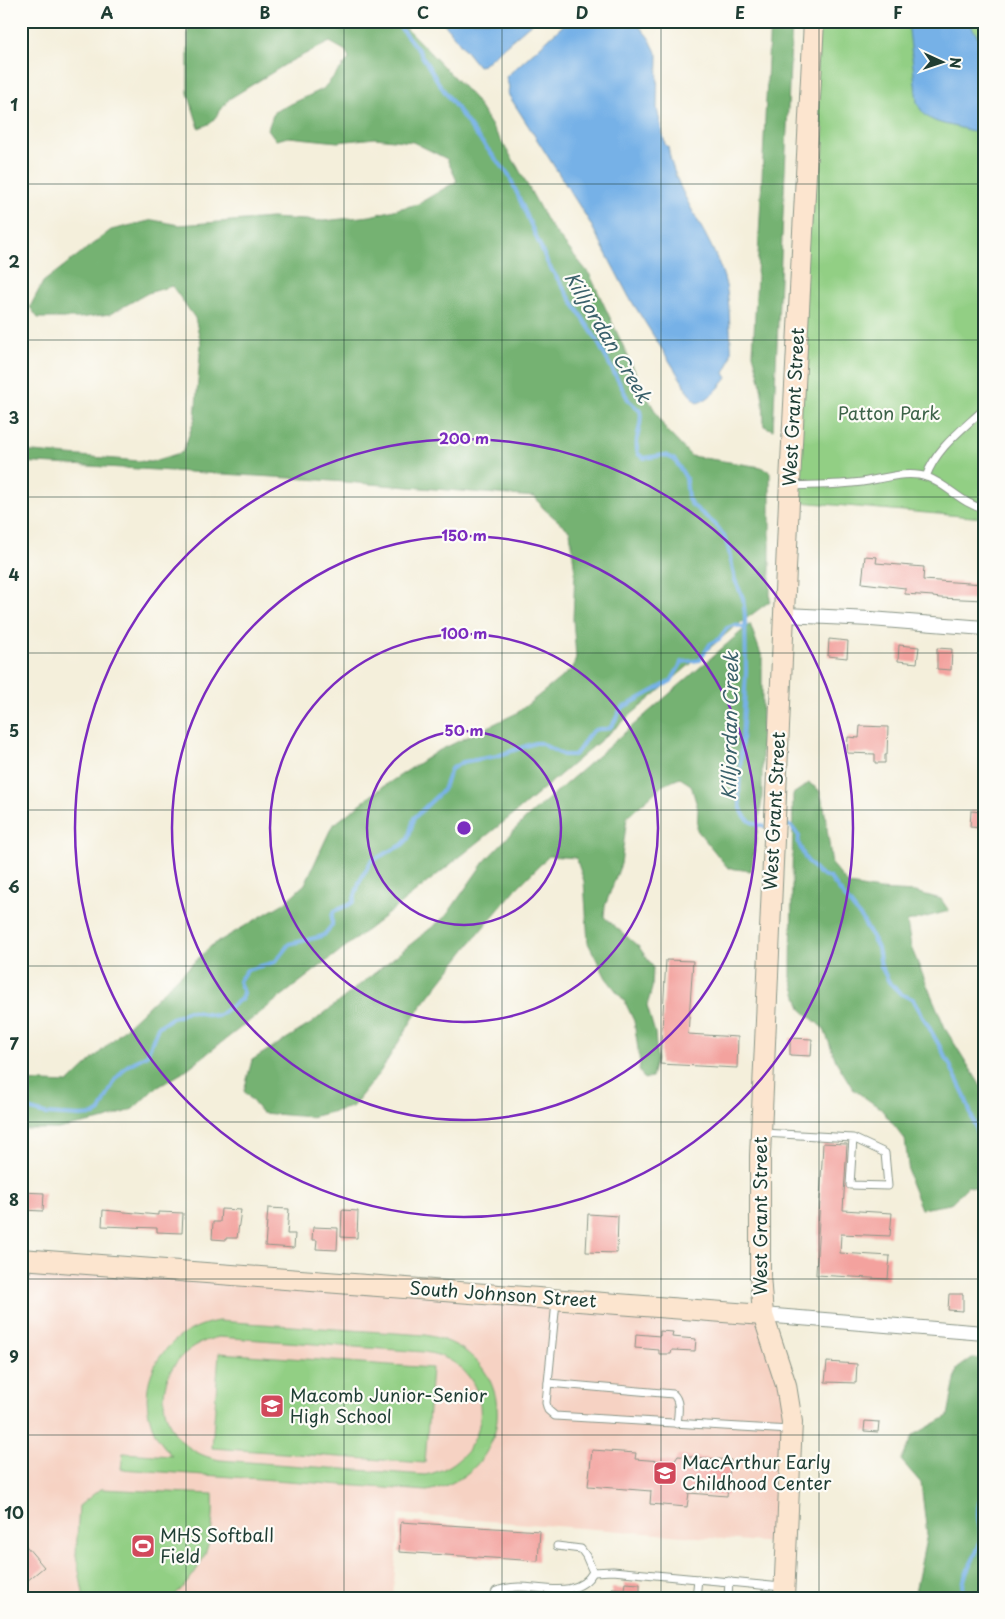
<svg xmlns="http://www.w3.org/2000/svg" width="1005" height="1619" font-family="'Playpen Sans',sans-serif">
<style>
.built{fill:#f6d2c3}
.green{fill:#92cf84;stroke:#58865c;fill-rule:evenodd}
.forest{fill:#75b272;stroke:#4a7853}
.water{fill:#76b1e7;stroke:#4a778e}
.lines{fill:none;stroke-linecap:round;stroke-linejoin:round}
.stream{stroke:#76b1e7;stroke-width:4}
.building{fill:#f3a29e}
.lane-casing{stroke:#8a9688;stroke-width:9}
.street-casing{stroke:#8a9688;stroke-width:16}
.secondary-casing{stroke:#8a9688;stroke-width:22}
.lane{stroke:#fff;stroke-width:7}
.street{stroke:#fff;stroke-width:14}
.secondary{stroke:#fce5cf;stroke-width:20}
.grid{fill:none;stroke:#1f3d34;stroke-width:1;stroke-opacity:0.55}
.ring{fill:none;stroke:#7b2cbf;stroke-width:2.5}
.labels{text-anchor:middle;stroke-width:4.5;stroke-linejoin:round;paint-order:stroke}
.street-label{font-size:18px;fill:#1f3d34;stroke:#fdfcf7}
.park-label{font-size:18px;fill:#3c6248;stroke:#fdfcf7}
.poi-label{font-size:18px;fill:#1f3d34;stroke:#fdfcf7;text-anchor:start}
.water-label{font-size:19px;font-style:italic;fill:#39606a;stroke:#fdfcf7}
.centre{fill:#7b2cbf;stroke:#fdfcf7;stroke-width:2.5}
.ring-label{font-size:15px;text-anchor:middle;font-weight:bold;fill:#7b2cbf;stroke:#fdfcf7;stroke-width:4.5;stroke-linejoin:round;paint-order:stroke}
.neatline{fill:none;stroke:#1f3d34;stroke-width:2}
.grid-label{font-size:16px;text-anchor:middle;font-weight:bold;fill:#1f3d34}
</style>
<rect width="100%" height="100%" fill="#fdfcf7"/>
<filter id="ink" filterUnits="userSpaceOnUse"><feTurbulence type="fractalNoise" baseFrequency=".02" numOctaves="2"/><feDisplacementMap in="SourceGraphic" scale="10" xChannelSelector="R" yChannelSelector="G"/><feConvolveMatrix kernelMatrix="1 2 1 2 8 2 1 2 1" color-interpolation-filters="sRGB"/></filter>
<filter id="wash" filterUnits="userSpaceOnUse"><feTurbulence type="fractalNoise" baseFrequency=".0096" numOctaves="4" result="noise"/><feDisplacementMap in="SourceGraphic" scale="20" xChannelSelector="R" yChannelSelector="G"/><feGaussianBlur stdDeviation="1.12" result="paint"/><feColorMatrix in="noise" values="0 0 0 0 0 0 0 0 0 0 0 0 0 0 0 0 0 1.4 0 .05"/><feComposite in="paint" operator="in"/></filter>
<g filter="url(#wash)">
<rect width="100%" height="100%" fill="#f4efdb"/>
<path class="built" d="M21 1259 763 1315 786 1385 787 1544 399 1514 393 1598H21Z"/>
<g class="green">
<path d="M814 21H984V518L789 501Z"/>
<path d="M218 1321 425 1335C520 1351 522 1472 427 1491L121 1469 123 1453 172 1456C165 1448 157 1439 153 1428 133 1377 167 1330 218 1321ZM219 1337 424 1352C499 1362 499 1461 425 1475L220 1460C146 1447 145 1352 219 1337Z"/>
<path d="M219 1353 432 1368 425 1463 212 1448Z"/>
<path d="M100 1489 213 1494C215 1539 206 1567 172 1598H84L76 1555 79 1506Z"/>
</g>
<g class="forest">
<path d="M188 21H395L408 30 474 98 517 166 548 223 590 275 646 395 666 430 691 456 761 467 770 472V601L732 629 515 813 380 920 182 1073 153 1090 133 1109 106 1119 58 1129H21V1081L68 1083 211 946 284 903 305 884 332 826 381 788 436 752 517 713 573 668 576 657 573 619 575 573 570 531 543 508 535 497 307 479 21 462V451L151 462 183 452 195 418 201 343 195 318 172 286 148 293 110 314 79 318H38L30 307 43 282 111 230 153 220 179 225 271 218 323 221 370 216 418 204 457 181 447 159 413 142 375 138 338 142 289 137 276 140 268 129 274 112 323 89 349 59 346 51 330 42 291 61 229 99 211 123 199 128 188 93Z"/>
<path d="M770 21H792L773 430 764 426C764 398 761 381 753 354Z"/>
<path d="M750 624 762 657V800L751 871 728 868 697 830 698 809 691 785 680 778 663 785 627 817 621 864 605 906 604 917 639 947 653 967 652 988 647 1006 655 1033 657 1058 652 1077 644 1079 639 1069 640 1064 634 1021 625 1002 606 978 588 943 584 881 576 858 549 856 516 889 481 930 419 1009 380 1072 352 1107 311 1117 262 1113 244 1091 252 1060 312 1023 446 916 484 862 524 820Z"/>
<path d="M809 783 819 790 824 806 832 865 849 885 879 890 915 892 941 899 949 911 907 922 911 947 946 1030 984 1091V1190L968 1186 950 1204 921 1209 910 1182 905 1139 881 1109 853 1089 836 1061 824 1029 801 1009 791 977 793 794Z"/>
<path d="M972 1358 984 1359V1598H914L927 1534 921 1483 901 1460 914 1435 948 1416 957 1369Z"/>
</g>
<g class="water">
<path d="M442 21H534L483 65 478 66Z"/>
<path d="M568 21H635L649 38 658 56 657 109 665 144 668 147C675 192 706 227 721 269 729 289 729 309 730 329 731 348 734 357 724 373L727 378C719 388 709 400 697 403L686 390 684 384 629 297 589 221 508 94 509 87 506 77Z"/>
<path d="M908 21H969L978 38 984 45V136C976 133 968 130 961 128 942 123 925 123 917 102Z"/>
</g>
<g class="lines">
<g class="stream">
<path d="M395 21 419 51 440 85 476 135 509 175 548 264 595 337 629 401 640 411C644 425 633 436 638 454L644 458 665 455 675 460 686 478 688 498 692 505 716 525 724 536 728 547 735 580 743 598 745 616 746 672 739 791C739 810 743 823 764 826"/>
<path d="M786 825 791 826 799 836 798 842 805 858 818 873 830 878 862 919 878 948 881 966 889 982 901 994 913 999 948 1061 964 1094 984 1153"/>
<path d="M21 1107 45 1114 80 1116 94 1115 100 1111 115 1080 127 1066 147 1055 158 1027 172 1018 179 1016 188 1011 218 1016 241 999 243 993 239 981 247 970 275 962 289 944 319 937 324 935 332 925V916L334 911 349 905 353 902 359 883 371 861 402 845 408 839 414 818 443 790 451 769 463 762 497 756 535 743H540L563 755H574C582 749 584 739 591 733 598 726 602 731 609 728 615 725 617 713 622 708L671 681 682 662 700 660 710 644 719 639 727 628 735 625 745 628"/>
<path d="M964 1598C959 1577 973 1564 979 1545 983 1532 978 1526 978 1514 978 1507 980 1498 984 1491"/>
</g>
</g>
<g id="blocks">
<g class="building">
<path d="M865 556 877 557 876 563 924 567 923 580 984 584V600L940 598 933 597V596L905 594V588L862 583Z"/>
<path d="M829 639 848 641 847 658 828 656Z"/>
<path d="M899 645 919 647 917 663 898 661Z"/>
<path d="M937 648 952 649 951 670 937 669Z"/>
<path d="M860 726 888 727 887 755H885V763H875V754L847 753 848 737 859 738Z"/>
<path d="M971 811 984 812V828L970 827Z"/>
<path d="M666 960 693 961 688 1034 738 1037 737 1068 660 1064Z"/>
<path d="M790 1038 812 1039 811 1056 790 1055Z"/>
<path d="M823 1143 847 1144 843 1210 892 1213 890 1236 841 1234 840 1253 890 1256 888 1279 816 1275Z"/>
<path d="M21 1192 44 1193 43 1211 21 1210Z"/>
<path d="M268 1208 289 1209 287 1234H295L294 1248 265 1246Z"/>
<path d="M221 1209 241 1210 237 1238H226V1240L212 1239 213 1222H220Z"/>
<path d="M103 1210 158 1215V1212L183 1213 182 1233 157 1232V1228L102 1226Z"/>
<path d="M342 1210 358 1211 357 1238 341 1237Z"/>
<path d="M588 1214 618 1216 617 1253 586 1252Z"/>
<path d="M313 1227 338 1228 337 1250 316 1249 317 1240H312Z"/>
<path d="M949 1294H963V1311L948 1310Z"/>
<path d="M660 1331 673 1332 672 1337 696 1339 695 1351 672 1350 671 1354H659V1350L635 1348 636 1334 660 1336Z"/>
<path d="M827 1362 857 1364 856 1383 825 1382Z"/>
<path d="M865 1421 879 1422 878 1432 864 1431Z"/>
<path d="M592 1450 636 1453 635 1459 674 1462 678 1456 731 1460 727 1496 689 1493 687 1507 650 1504 651 1491 588 1486Z"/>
<path d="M401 1522 540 1531 538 1561 399 1552Z"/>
<path d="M21 1540 44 1567 21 1586Z"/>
<path d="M625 1583 640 1584V1598H611L612 1588 624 1589Z"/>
</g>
</g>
</g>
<g filter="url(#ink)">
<use href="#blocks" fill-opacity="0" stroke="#8a9688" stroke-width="1"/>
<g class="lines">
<g class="lane-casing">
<g id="lane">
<path d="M926 477C936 448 962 430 984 409"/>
<path d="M792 486C815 485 839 485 862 482 882 479 907 470 927 477 948 485 962 504 984 509"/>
<path d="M763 1133 853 1138 885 1153 888 1186 850 1185 853 1138"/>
<path d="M556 1302 546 1403 548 1410 555 1416 790 1430"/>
<path d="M21 1323 27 1262"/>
<path d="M548 1383 673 1394C681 1401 678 1414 677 1424"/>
<path d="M557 1546 581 1549 586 1556 593 1572 613 1571 782 1587"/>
<path d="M493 1598 496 1591C503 1589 512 1587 519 1587 544 1587 578 1599 593 1572"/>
<path d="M696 1598 698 1579"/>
<path d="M728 1598 729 1581"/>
</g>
</g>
<g class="street-casing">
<g id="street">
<path d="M785 615 871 619 984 628"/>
<path d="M763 1315 984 1333"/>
</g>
</g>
<g class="secondary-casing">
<g id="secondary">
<path d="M21 1259 763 1315"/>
<path d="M784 1598 792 1422 786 1385 763 1315 760 1275V1156L789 501 814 21"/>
</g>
</g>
<use href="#lane" class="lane"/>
<use href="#street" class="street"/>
<use href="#secondary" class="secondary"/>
</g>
</g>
<path class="grid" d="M186 21V1598M344 21V1598M502 21V1598M661 21V1598M819 21V1598M21 184H984M21 340H984M21 497H984M21 653H984M21 810H984M21 966H984M21 1122H984M21 1279H984M21 1435H984"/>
<g class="ring">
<circle cx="464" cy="828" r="97"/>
<circle cx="464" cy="828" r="194"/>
<circle cx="464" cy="828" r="292"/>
<circle cx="464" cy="828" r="389"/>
</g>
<defs>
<g id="school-square" transform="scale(1.25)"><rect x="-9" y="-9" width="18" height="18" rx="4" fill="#d1495b" stroke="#fdfcf7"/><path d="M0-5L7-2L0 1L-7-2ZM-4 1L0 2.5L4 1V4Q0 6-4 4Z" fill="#fff"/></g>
<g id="stadium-square" transform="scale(1.25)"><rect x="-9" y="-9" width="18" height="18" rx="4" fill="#d1495b" stroke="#fdfcf7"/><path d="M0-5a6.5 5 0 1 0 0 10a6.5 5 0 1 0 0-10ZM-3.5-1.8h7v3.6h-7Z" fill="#fff"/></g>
</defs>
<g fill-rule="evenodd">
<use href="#school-square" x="272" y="1406"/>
<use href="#school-square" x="665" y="1473"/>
<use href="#stadium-square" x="143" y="1546"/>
</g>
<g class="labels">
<g class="street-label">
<text transform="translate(794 407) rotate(-87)" y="6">West Grant Street</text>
<text transform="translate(775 811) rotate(-87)" y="6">West Grant Street</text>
<text transform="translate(761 1216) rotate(-90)" y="6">West Grant Street</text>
<text transform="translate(503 1295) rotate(4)" y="6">South Johnson Street</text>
</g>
<g class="park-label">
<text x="889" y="420">Patton Park</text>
</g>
<g class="poi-label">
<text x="290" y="1402">Macomb Junior-Senior<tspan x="290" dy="21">High School</tspan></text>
<text x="682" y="1469">MacArthur Early<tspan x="682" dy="21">Childhood Center</tspan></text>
<text x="160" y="1542">MHS Softball<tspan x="160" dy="21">Field</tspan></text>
</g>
<g class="water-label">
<text transform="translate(608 337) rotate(59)" y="7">Killjordan Creek</text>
<text transform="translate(730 726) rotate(-89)" y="7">Killjordan Creek</text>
</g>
</g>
<circle cx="464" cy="828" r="8" class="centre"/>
<g class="ring-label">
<text x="464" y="444">200 m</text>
<text x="464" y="541">150 m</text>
<text x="464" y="639">100 m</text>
<text x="464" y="736">50 m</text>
</g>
<rect width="1005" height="1619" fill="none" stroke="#fdfcf7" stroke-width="55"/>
<g transform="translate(942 62) rotate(93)" stroke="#fdfcf7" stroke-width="4" paint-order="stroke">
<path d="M0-4L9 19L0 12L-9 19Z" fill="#1f3d34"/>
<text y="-8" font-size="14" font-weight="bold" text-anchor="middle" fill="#1f3d34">N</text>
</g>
<rect x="28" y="28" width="950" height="1564" class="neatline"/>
<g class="grid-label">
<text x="107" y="19">A</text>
<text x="265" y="19">B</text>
<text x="423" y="19">C</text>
<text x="582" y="19">D</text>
<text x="740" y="19">E</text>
<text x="898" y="19">F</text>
<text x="14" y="111">1</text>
<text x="14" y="268">2</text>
<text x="14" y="424">3</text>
<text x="14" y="581">4</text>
<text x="14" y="737">5</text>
<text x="14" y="893">6</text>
<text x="14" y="1050">7</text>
<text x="14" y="1206">8</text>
<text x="14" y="1363">9</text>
<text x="14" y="1519">10</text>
</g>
</svg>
